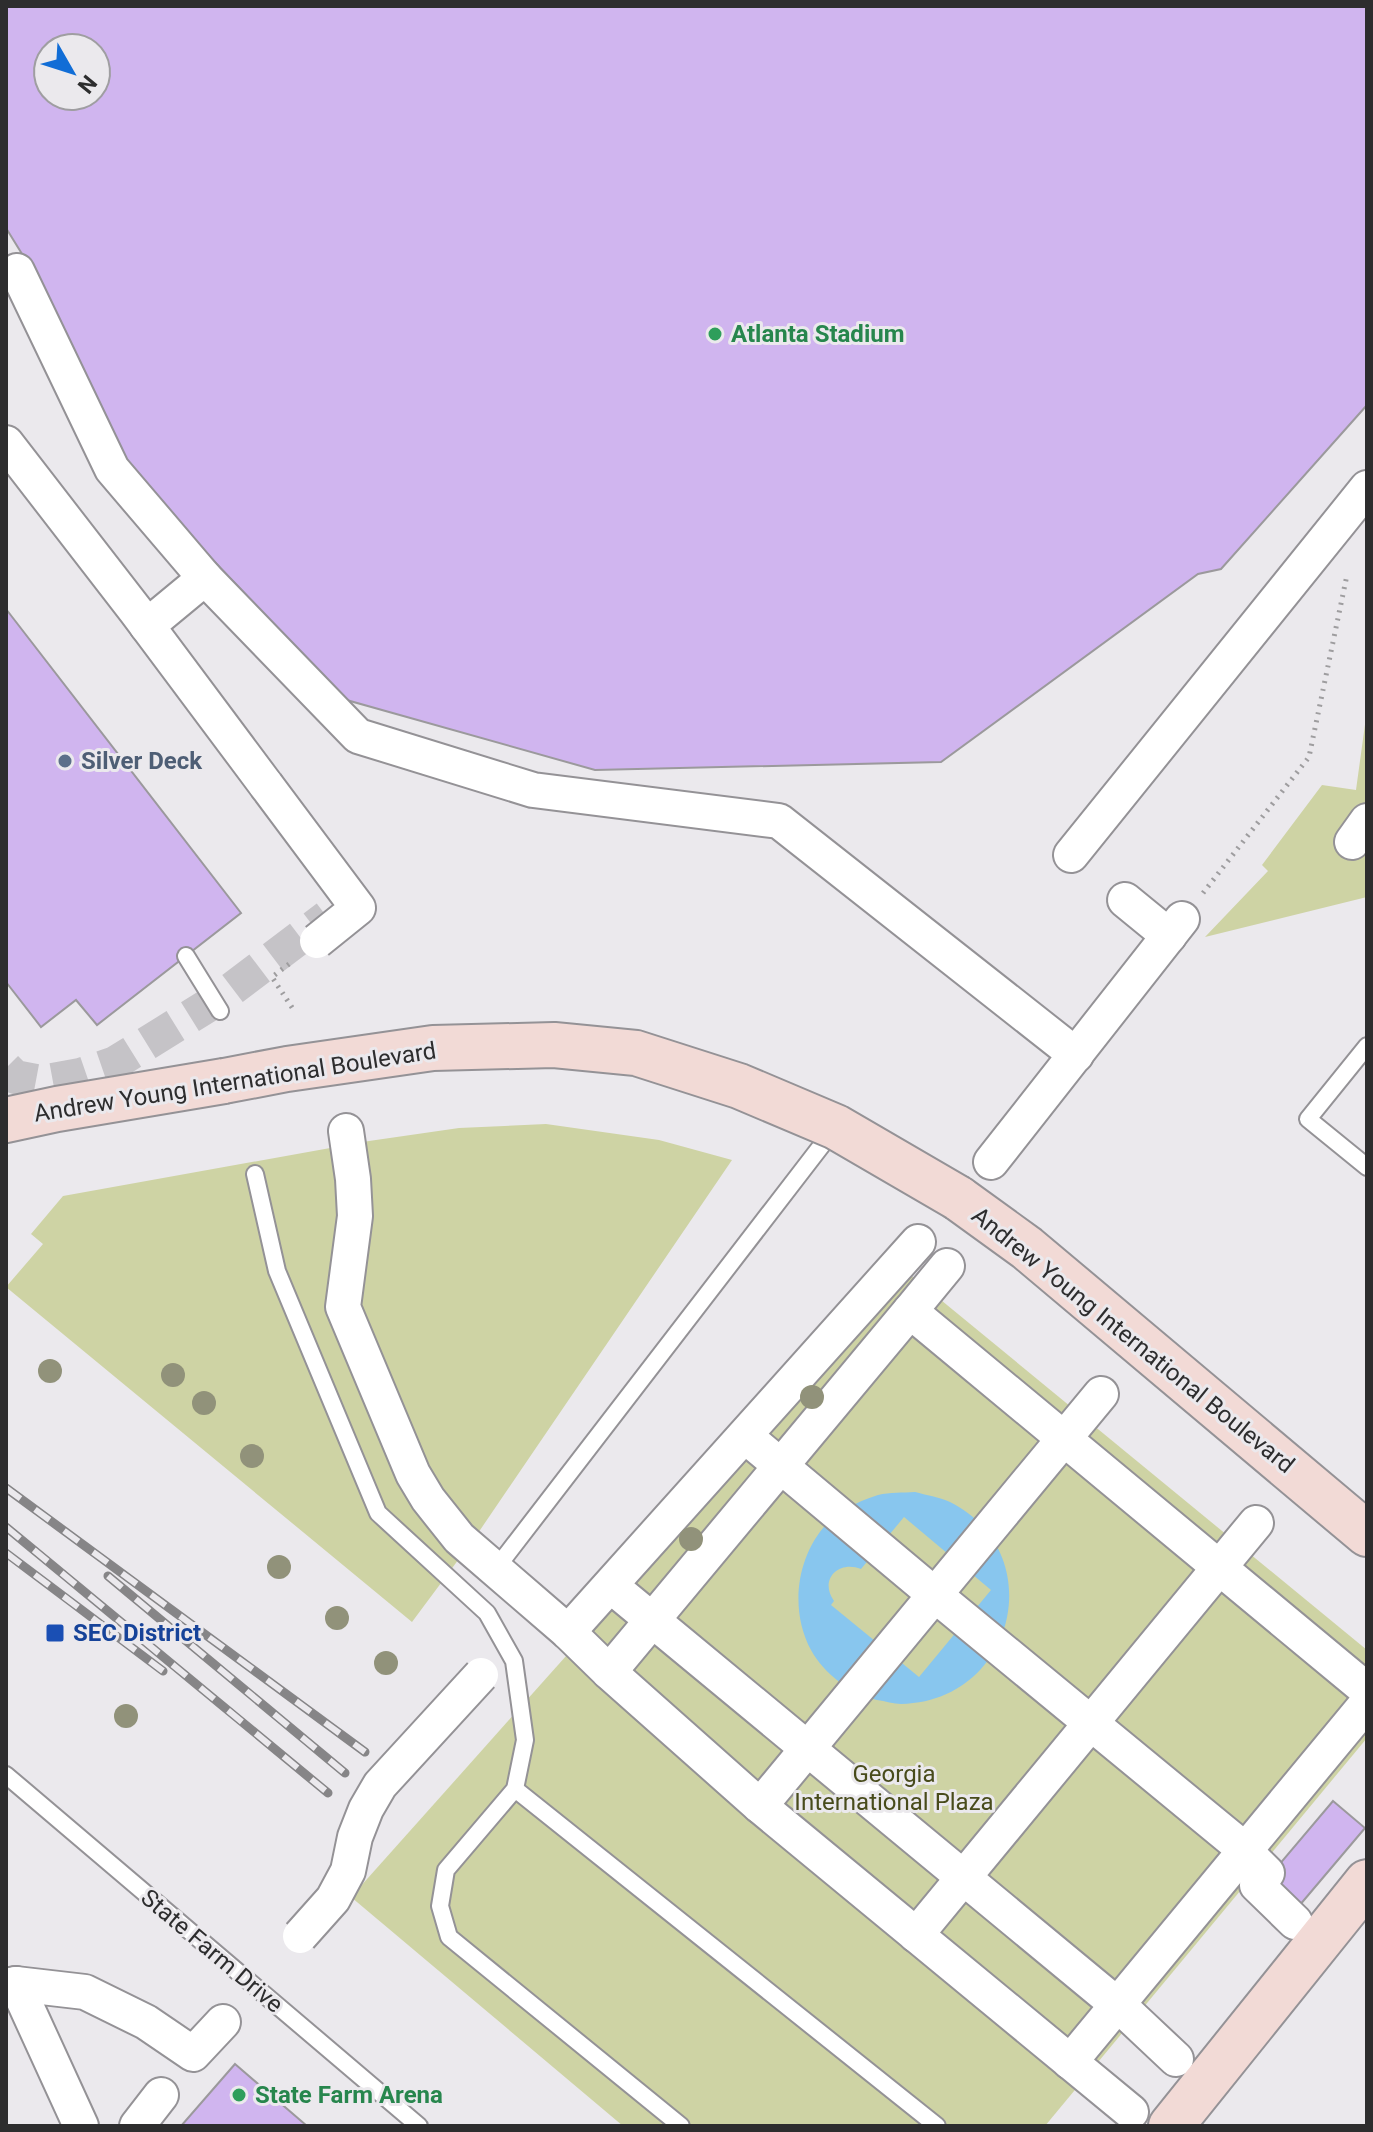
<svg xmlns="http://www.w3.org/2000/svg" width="1373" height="2132" font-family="Roboto,sans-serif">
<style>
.green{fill:#ced3a4}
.water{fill:#88c6ee;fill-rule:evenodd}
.building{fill:#d0b5ef;stroke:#9b999c;stroke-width:2;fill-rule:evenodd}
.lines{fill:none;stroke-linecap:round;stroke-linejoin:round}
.street-tunnel{stroke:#c5c3c7;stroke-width:34;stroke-dasharray:34 17;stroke-linecap:butt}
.lane-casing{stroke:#949296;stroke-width:20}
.street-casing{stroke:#949296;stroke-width:38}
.secondary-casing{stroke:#949296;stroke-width:48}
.path{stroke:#9e9d9f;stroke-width:5;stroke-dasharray:2 6;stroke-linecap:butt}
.lane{stroke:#fff;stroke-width:16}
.street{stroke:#fff;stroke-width:34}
.secondary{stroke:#f2dad6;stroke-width:44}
.rail-casing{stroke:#868587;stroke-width:9}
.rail{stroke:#ebe9ed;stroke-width:6;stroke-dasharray:18;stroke-linecap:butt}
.street-bridge-casing{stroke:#949296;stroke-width:38;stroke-linecap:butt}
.secondary-bridge-casing{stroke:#949296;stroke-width:48;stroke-linecap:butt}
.street-bridge{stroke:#fff;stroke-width:34}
.secondary-bridge{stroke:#f2dad6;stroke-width:44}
.tree{fill:#91927a}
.leisure-dot{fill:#2e9e5b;stroke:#ebe9ed;stroke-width:3}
.service-dot{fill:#5c6f8a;stroke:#ebe9ed;stroke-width:3}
.transit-dot{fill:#1a4fb4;stroke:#ebe9ed;stroke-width:3}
.labels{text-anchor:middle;stroke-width:6;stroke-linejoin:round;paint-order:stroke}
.leisure-label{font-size:24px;font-weight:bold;fill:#27864d;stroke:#ebe9ed;text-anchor:start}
.service-label{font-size:24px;font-weight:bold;fill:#4e5e75;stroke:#ebe9ed;text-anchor:start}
.street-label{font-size:24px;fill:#2d2d2e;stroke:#ebe9ed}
.transit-label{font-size:24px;font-weight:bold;fill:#164399;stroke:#ebe9ed;text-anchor:start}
.park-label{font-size:24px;fill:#484b1b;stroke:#ebe9ed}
</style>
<rect width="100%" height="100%" fill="#ebe9ed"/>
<g class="green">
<path d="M1367 710V897L1205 937 1268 871 1262 865 1322 785 1356 790Z"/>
<path d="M546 1124 659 1140 732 1160 476 1536 412 1622 6 1287 43 1244 31 1234 63 1196 369 1141 459 1128Z"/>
<path d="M908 1273 1367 1650V1738L1045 2126H623L351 1897Z"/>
</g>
<path class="water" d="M915 1492C926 1495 939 1497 950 1502 1051 1553 1015 1702 901 1704 894 1704 885 1701 877 1700 851 1694 824 1674 811 1650 788 1608 797 1548 835 1516 846 1507 865 1499 878 1495 890 1492 903 1493 915 1492ZM904 1517 991 1590 919 1677 831 1605 834 1601C819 1580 838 1560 861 1569Z"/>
<g class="building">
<path d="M6 6H1367V405L1221 569 1198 574 941 762 595 770 343 699 129 470 27 262 6 228ZM48 48H96V96H48Z"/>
<path d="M6 609 241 913 97 1025 76 1000 41 1027 6 982Z"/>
<path d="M1333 1801 1365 1828 1299 1906 1267 1879Z"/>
<path d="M235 2064 307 2126H181Z"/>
</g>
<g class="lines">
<path class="street-tunnel" d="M6 1068 15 1077 42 1082 80 1075 115 1063 220 998 327 917"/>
<g class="lane-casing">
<g id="lane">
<path d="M186 956 220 1011"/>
<path d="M1367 1046 1308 1119 1367 1167"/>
<path d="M255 1174 277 1271 378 1513 487 1613 514 1661 525 1740 515 1789 446 1870 440 1906 449 1937 681 2126"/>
<path d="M504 1558 835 1128"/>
<path d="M6 1775 419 2126"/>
<path d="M515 1789 937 2126"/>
</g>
</g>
<g class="street-casing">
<g id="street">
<path d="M17 271 112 469 205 578"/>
<path d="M6 443 136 611 266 785"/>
<path d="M147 626 205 578 358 736 533 790 779 821 1076 1055"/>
<path d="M1352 842 1367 821"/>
<path d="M1071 855 1367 488"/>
<path d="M1125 900 1169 936"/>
<path d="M346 1131 353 1179 355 1216 343 1307 413 1474 428 1499 459 1538 568 1632 609 1672 760 1806 1131 2112"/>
<path d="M991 1162 1182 919"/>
<path d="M910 1311 947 1266"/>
<path d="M745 1436 935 1595 1239 1845 1267 1873 1257 1885 1295 1922"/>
<path d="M611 1586 1126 2012 1176 2059"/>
<path d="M568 1632 918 1242"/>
<path d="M609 1672 910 1311 1367 1690"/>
<path d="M760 1806 1101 1394"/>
<path d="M916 1935 1256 1523"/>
<path d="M16 1984 81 2126"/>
<path d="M6 1986 16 1984 85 1992 146 2022 193 2054 223 2022"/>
<path d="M1070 2062 1367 1703"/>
<path d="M137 2126 161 2095"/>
</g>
</g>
<g class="secondary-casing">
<g id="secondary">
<path d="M6 1120 57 1109 224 1081"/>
<path d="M958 1198 1027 1248 1367 1534"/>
<path d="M1171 2126 1367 1882"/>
</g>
</g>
<g class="path">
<path d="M1203 893 1309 757 1347 575"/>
<path d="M289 964 272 977 293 1009"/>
</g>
<use href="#lane" class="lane"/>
<use href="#street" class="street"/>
<use href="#secondary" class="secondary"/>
<g class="rail-casing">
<g id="rail">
<path d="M6 1488 365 1752"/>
<path d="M6 1527 328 1793"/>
<path d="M6 1553 163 1671"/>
<path d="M108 1576 345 1773"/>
</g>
</g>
<use href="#rail" class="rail"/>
<g class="street-bridge-casing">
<g id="street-bridge">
<path d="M266 785 358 908 317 941"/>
<path d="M300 1936 333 1899 348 1871 355 1837 366 1809 380 1785 481 1675"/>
</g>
</g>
<g class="secondary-bridge-casing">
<path id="secondary-bridge" d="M224 1081 287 1069 433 1048 554 1045 636 1053 739 1086 836 1127 958 1198"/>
</g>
<use href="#street-bridge" class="street-bridge"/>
<use href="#secondary-bridge" class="secondary-bridge"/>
</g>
<g class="tree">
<circle cx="50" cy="1371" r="12"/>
<circle cx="173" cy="1375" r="12"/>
<circle cx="812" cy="1397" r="12"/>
<circle cx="204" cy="1403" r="12"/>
<circle cx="252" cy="1456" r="12"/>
<circle cx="691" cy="1539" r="12"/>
<circle cx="279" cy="1567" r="12"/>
<circle cx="337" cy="1618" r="12"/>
<circle cx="386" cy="1663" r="12"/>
<circle cx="126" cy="1716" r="12"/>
</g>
<g class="leisure-dot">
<circle cx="715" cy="334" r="8"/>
<circle cx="239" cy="2095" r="8"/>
</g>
<circle class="service-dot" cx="65" cy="761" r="8"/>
<rect class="transit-dot" x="45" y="1623" width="20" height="20" rx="4"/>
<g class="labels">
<g class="leisure-label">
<text x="731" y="342">Atlanta Stadium</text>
<text x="255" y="2103">State Farm Arena</text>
</g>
<g class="service-label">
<text x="81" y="769">Silver Deck</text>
</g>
<g class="street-label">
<text transform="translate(235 1082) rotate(-9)" y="8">Andrew Young International Boulevard</text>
<text transform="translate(1133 1340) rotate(39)" y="8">Andrew Young International Boulevard</text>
<text transform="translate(212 1951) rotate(40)" y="8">State Farm Drive</text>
</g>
<g class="transit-label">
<text x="73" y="1641">SEC District</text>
</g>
<g class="park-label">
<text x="894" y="1782">Georgia<tspan x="894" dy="28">International Plaza</tspan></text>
</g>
</g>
<rect width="1373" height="2132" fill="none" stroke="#2d2d2e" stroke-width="16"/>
<g transform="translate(72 72) rotate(129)"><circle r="38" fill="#ebe9ed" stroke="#9f9ea1" stroke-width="2"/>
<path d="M0-6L14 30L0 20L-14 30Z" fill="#116dd6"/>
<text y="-12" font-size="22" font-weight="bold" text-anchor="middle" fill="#2d2d2e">N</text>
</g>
</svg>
